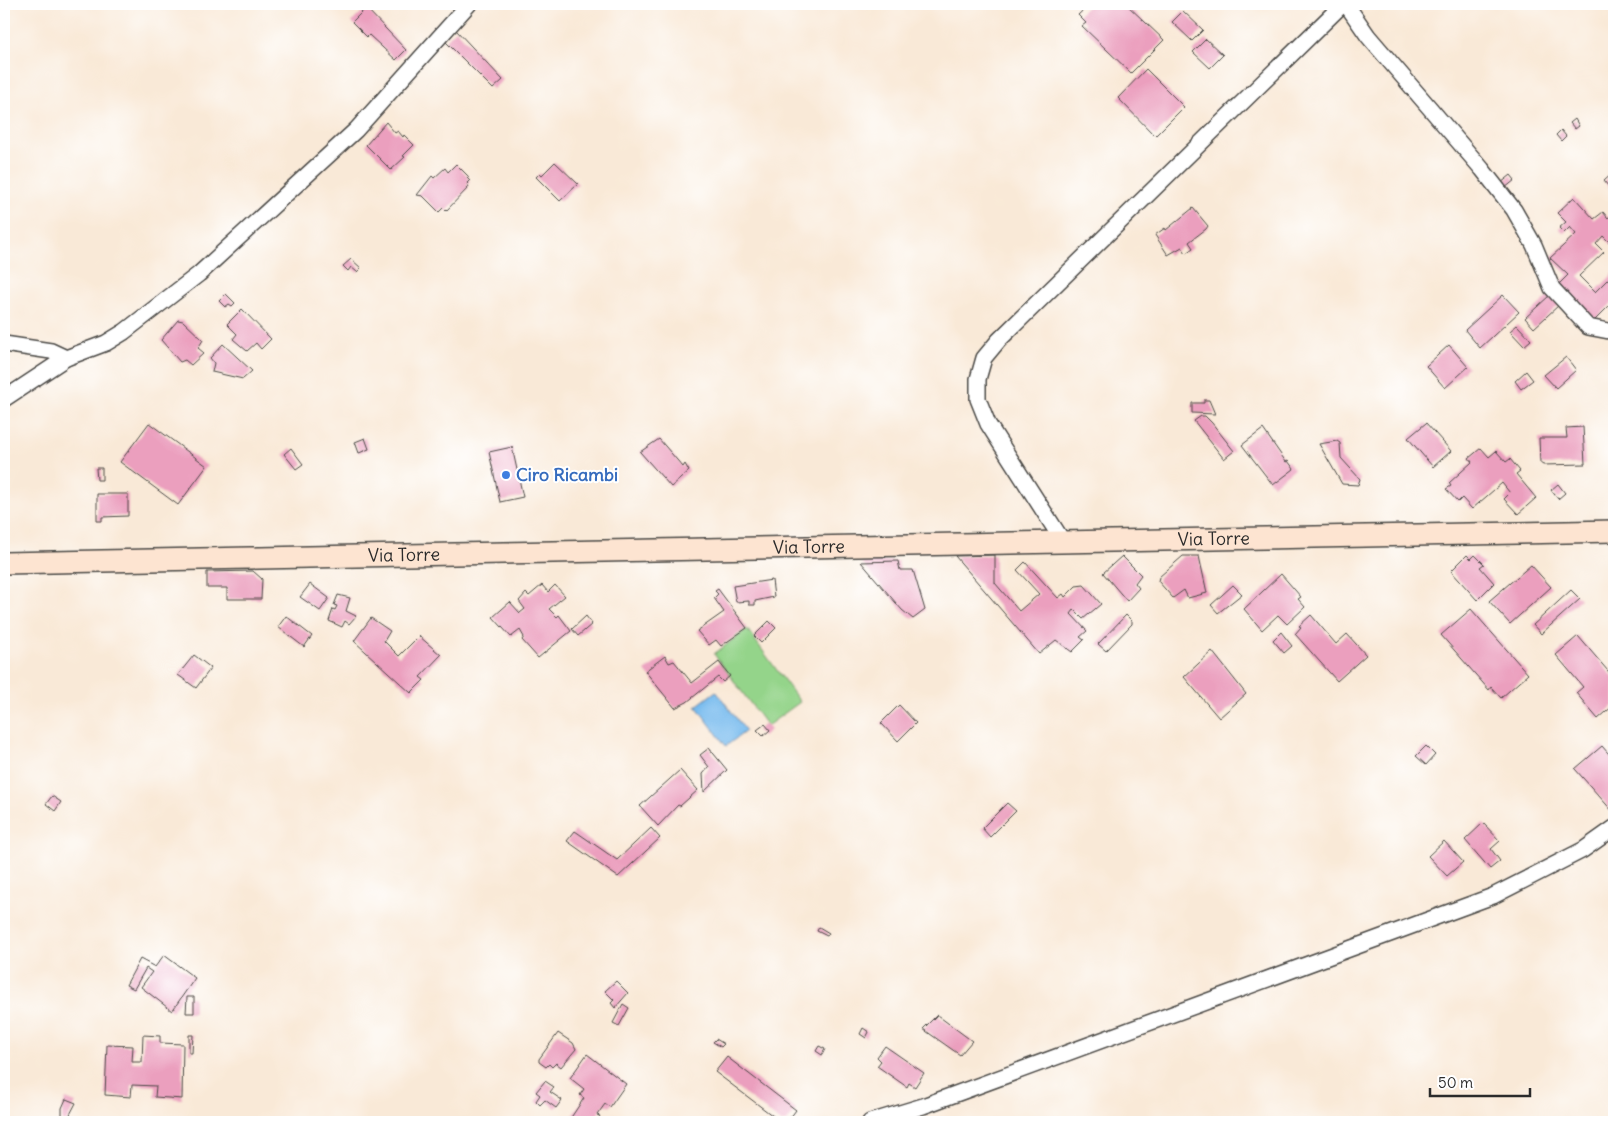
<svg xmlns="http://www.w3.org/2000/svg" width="1618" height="1126" font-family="Delius,sans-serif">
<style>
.green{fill:#94d48a;stroke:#60805a}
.water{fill:#78bbee;stroke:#52738c}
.building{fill:#eb9fbe}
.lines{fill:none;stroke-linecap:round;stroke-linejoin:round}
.street-casing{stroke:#4a4845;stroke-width:18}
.secondary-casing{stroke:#4a4845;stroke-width:24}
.street{stroke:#fff;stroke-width:15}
.secondary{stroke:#fde4d1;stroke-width:21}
.shop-dot{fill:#3f7fe0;stroke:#fff;stroke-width:2}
.labels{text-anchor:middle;stroke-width:4;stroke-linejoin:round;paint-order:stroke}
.shop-label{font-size:18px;font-weight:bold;fill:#366cbe;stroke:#fff;text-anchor:start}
.street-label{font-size:18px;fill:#2b2b2b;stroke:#fff}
</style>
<rect width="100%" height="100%" fill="#fff"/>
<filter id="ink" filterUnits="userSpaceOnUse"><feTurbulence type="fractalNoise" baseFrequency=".02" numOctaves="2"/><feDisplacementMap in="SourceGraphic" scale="10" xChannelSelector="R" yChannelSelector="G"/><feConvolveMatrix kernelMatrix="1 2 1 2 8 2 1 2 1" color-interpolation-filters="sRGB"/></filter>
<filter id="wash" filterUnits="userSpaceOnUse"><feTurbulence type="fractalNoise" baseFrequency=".0096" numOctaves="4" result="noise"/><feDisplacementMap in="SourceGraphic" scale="20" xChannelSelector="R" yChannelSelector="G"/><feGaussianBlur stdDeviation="1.12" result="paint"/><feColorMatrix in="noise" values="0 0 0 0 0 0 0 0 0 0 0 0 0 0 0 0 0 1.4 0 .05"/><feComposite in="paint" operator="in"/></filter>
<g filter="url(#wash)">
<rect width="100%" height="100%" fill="#f9e9d7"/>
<path class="green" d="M747 629 800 702 767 726 714 654Z"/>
<path class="water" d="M716 691 746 731 726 746 696 706Z"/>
<g id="blocks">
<g class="building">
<path d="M1090 4H1126L1164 40 1131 73 1082 26 1086 23 1078 15Z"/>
<path d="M366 8 406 50 396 60 369 35 367 37 352 22Z"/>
<path d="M1183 11 1203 30 1192 41 1172 22Z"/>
<path d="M456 30 503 80 493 89 445 41Z"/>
<path d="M1206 39 1223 55 1210 68 1193 52Z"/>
<path d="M1146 69 1184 107 1155 136 1118 98Z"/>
<path d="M1575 119 1579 126 1575 129 1570 123Z"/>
<path d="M386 122 395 133 398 131 403 137 404 135 414 145 403 156 405 157 391 170 366 145Z"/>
<path d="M1561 130 1566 136 1561 141 1556 135Z"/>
<path d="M555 162 578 184 560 201 536 177 540 173 542 175Z"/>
<path d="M456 164 469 177 467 178 470 181 467 184 469 187 446 211 443 208 439 212 423 196 417 195 432 176 434 178 445 168 448 172Z"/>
<path d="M1614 172V193L1604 181Z"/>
<path d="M1511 175 1515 180 1505 188 1501 183Z"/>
<path d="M1574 197 1594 219 1603 212 1608 218 1614 212V247L1603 236 1596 244 1604 252 1579 276 1595 292 1614 273V301L1592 323 1556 287 1568 275 1550 258 1576 234 1570 227 1564 233 1559 228 1566 222 1557 213Z"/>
<path d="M1193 208 1208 226 1206 229 1189 242 1193 248 1186 253 1182 247 1168 255 1155 235 1165 228 1166 230Z"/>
<path d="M351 259 361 268 357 272 351 267 348 271 343 266Z"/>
<path d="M226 294 235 303 232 306 229 304 225 307 219 301Z"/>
<path d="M1503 295 1519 312 1480 348 1465 330Z"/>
<path d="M1550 295 1559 305 1534 328 1525 318Z"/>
<path d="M242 309 271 339 261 349 256 343 247 351 233 339 237 334 227 324Z"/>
<path d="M178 320 183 321 203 340 198 348 204 353 191 365 185 360 180 362 161 340Z"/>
<path d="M1517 325 1531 340 1524 346 1510 331Z"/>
<path d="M223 344 252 371 243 379 212 372 214 363 210 358Z"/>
<path d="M1449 345 1468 367 1445 388 1426 366Z"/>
<path d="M1566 357 1576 370 1556 388 1544 375Z"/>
<path d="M1526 371 1533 380 1521 389 1515 381Z"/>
<path d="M1204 400H1209L1215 414 1192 413V403H1204Z"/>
<path d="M1201 416H1205L1212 423 1234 451 1224 459 1194 421Z"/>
<path d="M149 423 207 466 178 505 120 462Z"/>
<path d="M1426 423 1451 451 1433 467 1408 438Z"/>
<path d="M1583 427 1585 464 1543 465 1540 463 1539 438H1567L1566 428Z"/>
<path d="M1263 429 1286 462 1288 461 1294 469 1273 485 1242 445Z"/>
<path d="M365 438 369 449 359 453 355 442Z"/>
<path d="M659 439 683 467 685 464 689 471 671 487 640 452Z"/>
<path d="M1337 441 1340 443 1341 458 1360 479 1358 485 1342 484 1319 444Z"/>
<path d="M512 447 523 497 500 502 489 452Z"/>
<path d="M291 448 303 464 296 469 284 454Z"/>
<path d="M1481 448 1489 457 1496 451 1506 462 1510 459 1520 471 1516 474 1536 498 1518 514 1504 499 1510 493 1502 483 1472 509 1462 498 1458 502 1446 489 1451 486 1449 483 1472 462 1469 458Z"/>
<path d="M96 468H102V480H97Z"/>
<path d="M1558 484 1565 493 1558 499 1551 490Z"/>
<path d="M97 494H128V516L102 517V521H97Z"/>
<path d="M995 555V583L1019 611 1039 594 1017 570 1025 562 1058 598 1063 594 1065 597 1076 586 1084 585 1101 604 1083 619 1074 610 1071 614 1087 631 1080 637 1084 640 1072 652 1056 640 1039 654 955 556Z"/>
<path d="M1467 555 1471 559 1475 555 1484 564 1480 567 1494 583 1477 600 1451 571Z"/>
<path d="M1122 556 1141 575 1135 583 1139 588 1127 601 1103 573Z"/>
<path d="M1183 556H1199L1207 593 1188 598 1184 590 1173 598 1158 581 1159 577Z"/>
<path d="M898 561 900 570H913L925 610 913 619 902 610 861 562Z"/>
<path d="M1531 565 1551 587 1510 624 1489 601Z"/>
<path d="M253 571 262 579 261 599H227V588H207V572Z"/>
<path d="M1281 574 1301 597 1298 599 1305 607 1287 624 1278 615 1262 630 1244 609Z"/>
<path d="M772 580 774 597 755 601V605H749V601L736 602 733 586Z"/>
<path d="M310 584 329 598 320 611 300 597Z"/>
<path d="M542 585 548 592 555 585 565 596 549 609 557 617 559 615 571 631 538 658 522 640 524 637 520 630 511 637 493 617 510 602 520 613 525 609 519 601 526 593 529 596Z"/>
<path d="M1233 585 1242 594 1218 613 1211 605Z"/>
<path d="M718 589 747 628 721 646 716 640 709 645 697 631 724 612 714 598 718 594 715 591Z"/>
<path d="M1571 590 1580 599 1541 634 1533 625Z"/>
<path d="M338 595 350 598 346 611 356 616 349 624 345 621 342 627 329 621 333 609 335 610 337 606 334 605Z"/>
<path d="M1471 609 1528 674 1501 698 1491 687 1489 690 1441 635Z"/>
<path d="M1126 615 1132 621V624L1106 651 1098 644Z"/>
<path d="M1311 615 1336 644 1347 634 1366 655 1337 681 1295 634 1301 627 1299 626Z"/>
<path d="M286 616 312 636 304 647 278 627Z"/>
<path d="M586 616 592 624 578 636 572 629Z"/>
<path d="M371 618 390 631 384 641 399 656 419 636 441 655 420 677 424 680 411 693 354 641Z"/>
<path d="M769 621 776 628 761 643 754 636Z"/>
<path d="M1281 632 1292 646 1284 653 1273 640Z"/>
<path d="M1578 636 1614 678V705L1598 719 1576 693 1583 687 1556 655Z"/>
<path d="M1212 651 1246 694 1219 718 1184 677Z"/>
<path d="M194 655 211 668 196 688 178 675Z"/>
<path d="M665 656 669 663 674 661 692 683 719 662 730 676 723 682 718 677 687 702 675 708 645 671Z"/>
<path d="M899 705 916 723 898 741 881 723Z"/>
<path d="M765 724 770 730 763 736 757 730Z"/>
<path d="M1426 746 1435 755 1426 765 1416 756Z"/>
<path d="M1602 746 1614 760V813L1575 769Z"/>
<path d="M709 748 727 770 704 792 703 774 709 767 700 755Z"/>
<path d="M680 770 698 790 680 806 678 805 658 826 640 806Z"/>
<path d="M52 796 61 802 55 811 46 804Z"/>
<path d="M1007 803 1016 811 990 837 982 828Z"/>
<path d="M1483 823 1500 841 1491 849 1500 861 1490 869 1465 840Z"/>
<path d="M651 828 660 838 618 877 567 841 575 831 617 860Z"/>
<path d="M1444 841 1463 862 1447 876 1428 856Z"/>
<path d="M819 927 829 933 827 936 817 931Z"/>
<path d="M164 955 195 978 172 1011 141 987 152 972 146 968 134 989 126 985 140 959 155 967Z"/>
<path d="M616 981 628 993 615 1008 611 1003 614 1000 605 991Z"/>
<path d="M187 997H194V1013H186Z"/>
<path d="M623 1004 629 1008 619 1026 613 1023Z"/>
<path d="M937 1015 972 1041 960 1055 923 1029Z"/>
<path d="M863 1028 869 1032 866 1038 860 1034Z"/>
<path d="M558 1033 573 1043 576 1049 561 1067 556 1063 552 1067 549 1064 546 1067 539 1062V1059Z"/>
<path d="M143 1035 160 1036V1043L183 1044 182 1099 155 1097 156 1086 132 1085 131 1097 105 1095 107 1045 133 1046 132 1062H142Z"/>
<path d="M189 1035H193L192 1053H189Z"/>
<path d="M716 1039 724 1044 721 1047 713 1042Z"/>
<path d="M819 1046 825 1049 822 1055 816 1051Z"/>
<path d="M885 1046 924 1073 915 1087 909 1083 907 1087 877 1066 881 1061 877 1057Z"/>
<path d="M587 1054 626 1084 610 1107 605 1104 597 1115 600 1116 596 1122H568L584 1098 580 1095 584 1089 570 1078Z"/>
<path d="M727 1057 796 1110 787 1122H781L715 1072Z"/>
<path d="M545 1081 554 1087 550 1092 562 1100 556 1108 545 1100 540 1105 536 1101 540 1095 536 1092Z"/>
<path d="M66 1099 76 1103 66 1122H62V1108Z"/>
</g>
</g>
</g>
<g filter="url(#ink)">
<use href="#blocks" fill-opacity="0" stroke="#4a4845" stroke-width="1"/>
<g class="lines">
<g class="street-casing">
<g id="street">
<path d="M1346 4 1368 36 1482 169 1514 210 1534 245 1552 288 1588 327 1614 332"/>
<path d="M4 344 51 351 66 358"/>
<path d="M4 399 66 358 106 343 124 332 199 274 356 130 469 4"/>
<path d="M1064 543 988 424 978 399V379L984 358 999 340 1343 4"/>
<path d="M870 1122 923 1106 1493 896 1583 850 1614 828"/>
</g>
</g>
<g class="secondary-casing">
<g id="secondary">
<path id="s1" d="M4 563 1614 531"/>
</g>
</g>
<use href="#street" class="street"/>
<use href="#secondary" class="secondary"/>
</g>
</g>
<circle class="shop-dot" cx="506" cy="475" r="5"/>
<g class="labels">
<g class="shop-label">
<text x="516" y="481">Ciro Ricambi</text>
</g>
<g class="street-label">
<text dy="6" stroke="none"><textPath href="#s1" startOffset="1210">Via Torre</textPath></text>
<text dy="6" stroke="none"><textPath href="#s1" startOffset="805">Via Torre</textPath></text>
<text dy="6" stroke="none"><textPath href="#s1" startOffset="400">Via Torre</textPath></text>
</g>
</g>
<rect width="1618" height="1126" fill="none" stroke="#fff" stroke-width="20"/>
<path d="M1430 1088v8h100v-8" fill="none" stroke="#2b2b2b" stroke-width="2.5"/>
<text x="1438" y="1088" font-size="15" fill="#2b2b2b" stroke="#ffffff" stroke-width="4" paint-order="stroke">50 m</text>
</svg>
